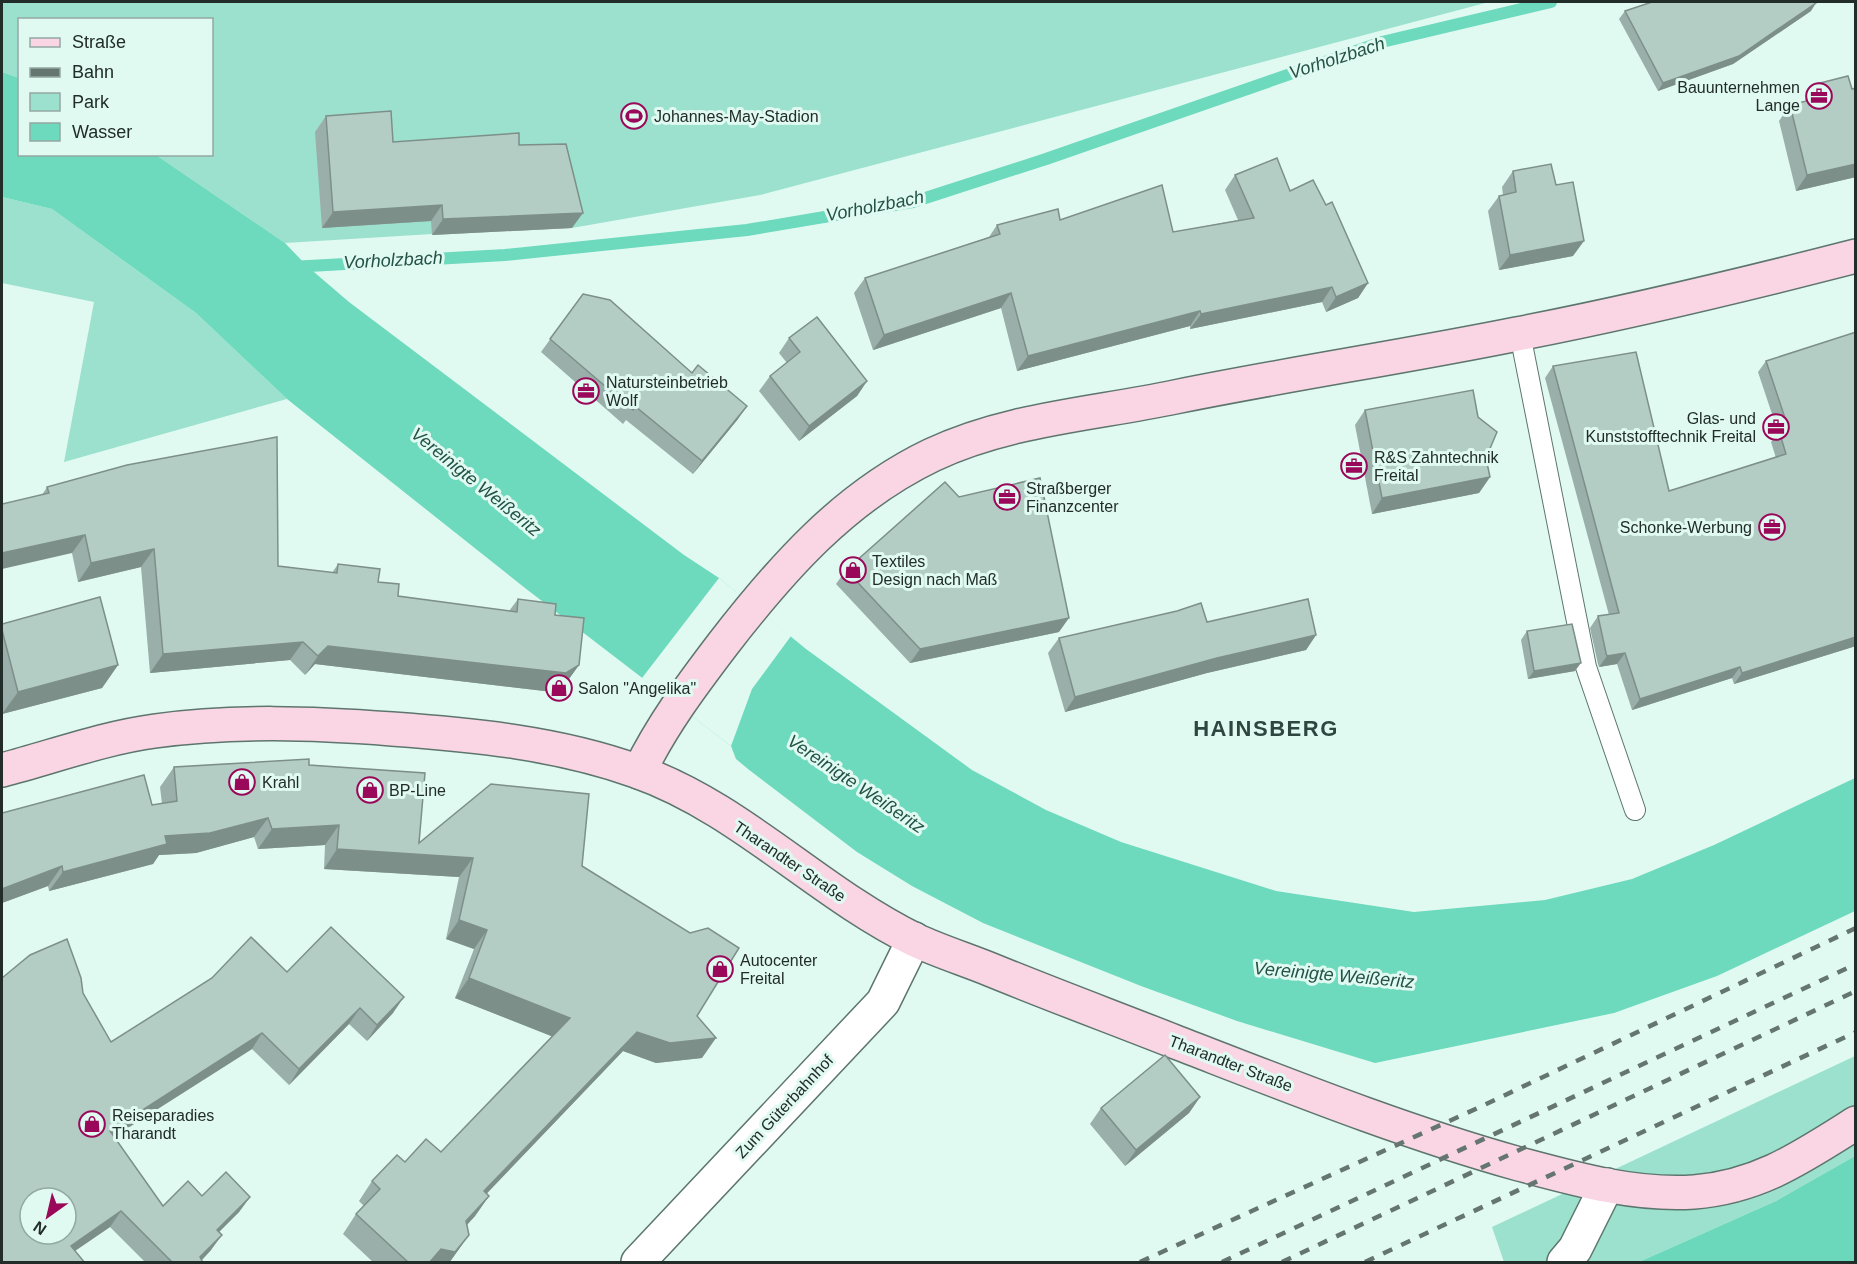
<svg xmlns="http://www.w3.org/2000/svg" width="1857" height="1264" font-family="Helvetica,sans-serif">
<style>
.green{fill:#9ce1cd}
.forest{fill:#6bd7bb}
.water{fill:#6dd9bd}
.pier{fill:#e0faf2}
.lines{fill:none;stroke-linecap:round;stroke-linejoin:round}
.stream{stroke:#6dd9bd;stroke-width:12}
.lane-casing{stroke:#5d756d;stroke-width:22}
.street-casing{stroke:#5d756d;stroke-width:36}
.secondary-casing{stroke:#5d756d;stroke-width:36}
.lane{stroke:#fff;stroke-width:20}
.street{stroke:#fff;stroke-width:33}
.secondary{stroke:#fad6e5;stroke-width:33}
.rail{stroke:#657570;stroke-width:4.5;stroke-dasharray:10 10;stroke-linecap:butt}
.wall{fill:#9aafa9}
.shaded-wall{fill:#7d8f89}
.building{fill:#b3ccc4;stroke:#7d8f89;stroke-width:1.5;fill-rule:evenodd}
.labels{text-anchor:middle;stroke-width:6;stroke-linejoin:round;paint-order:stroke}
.poi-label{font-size:16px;fill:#222c29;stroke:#e0faf2;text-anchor:start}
.street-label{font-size:16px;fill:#222c29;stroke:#e0faf2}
.water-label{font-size:18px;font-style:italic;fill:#245246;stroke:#e0faf2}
.district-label{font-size:22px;font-weight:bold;letter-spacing:1.5px;fill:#2f453f;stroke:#e0faf2}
</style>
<rect width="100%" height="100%" fill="#e0faf2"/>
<g class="green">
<path d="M2 2H1489L760 195 572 228 513 229 285 243 156 155 212 154V20H20L19 78 2 72Z"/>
<path d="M2 197 52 209 196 313 287 399 64 462 94 302 2 283Z"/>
<path d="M1855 1056V1156L1776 1201 1639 1262H1504L1492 1227Z"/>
</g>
<path class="forest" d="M1855 1156V1262H1639L1776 1201Z"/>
<path class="water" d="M2 72 19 78 20 154 156 155 285 243 307 266 349 302 684 555 719 578 806 649 972 770 1046 810 1121 842 1276 891 1414 912 1545 900 1632 879 1714 845 1855 778V911L1717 976 1614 1013 1375 1063 1237 1021 1141 986 983 923 912 886 857 852 748 769 736 759 731 746 525 588 287 399 196 313 52 209 2 197Z"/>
<path class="pier" d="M719 578 791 636 752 689 731 746 642 678Z"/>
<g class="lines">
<path class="stream" d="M291 267 505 255 747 230 913 202 1046 159 1382 42 1551 2"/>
<g class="lane-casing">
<path id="lane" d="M1520 334 1586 667 1635 810"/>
</g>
<g class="street-casing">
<g id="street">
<path d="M638 1262 883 1002 914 939"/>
<path d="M1564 1262 1575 1249 1607 1185"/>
</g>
</g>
<g class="secondary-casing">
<g id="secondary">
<path d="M2 770C52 757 103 738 155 731 234 720 313 723 392 729 474 735 558 743 636 771 739 807 817 892 915 940 939 951 964 959 989 969 1050 994 1112 1017 1173 1041 1287 1085 1401 1131 1519 1164 1575 1179 1635 1196 1694 1192 1759 1187 1802 1157 1856 1123"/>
<path d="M639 772C662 725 691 686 723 644 781 569 844 497 932 455 1008 419 1094 414 1175 397 1288 374 1403 357 1517 334 1631 312 1743 285 1856 256"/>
</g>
</g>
<use href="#lane" class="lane"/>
<use href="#street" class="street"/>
<use href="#secondary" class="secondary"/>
<g class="rail">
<path d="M1140 1262 1480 1107 1856 928"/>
<path d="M1222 1262 1856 964"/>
<path d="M1282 1262 1856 991"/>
<path d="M1365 1262 1856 1032"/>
</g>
</g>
<g class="wall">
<path d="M1625 11H1811L1733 64 1658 91 1619 19Z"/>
<path d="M1816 84 1852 89 1856 177 1796 191 1779 121 1790 105 1806 101 1805 100Z"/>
<path d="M326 116 393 142 519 145 572 228 432 235 431 221 322 228 315 132Z"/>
<path d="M1513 171 1556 185 1573 256 1499 270 1488 211 1499 196 1503 195 1502 187Z"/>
<path d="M1235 175 1290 191 1326 205 1368 283 1358 298 1326 312 1322 302 1190 329V326L1017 371 1001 308 873 350 854 293 865 278 989 237 997 225 1060 220 1173 232 1238 220 1225 190Z"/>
<path d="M583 294 738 419 693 474 626 420 623 424 541 352Z"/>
<path d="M1856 332V646L1734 684 1732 678 1632 710 1617 664 1599 667 1598 664 1590 628 1598 616 1609 615 1545 378 1553 366 1669 491 1776 458 1771 442 1778 432 1758 372 1766 361Z"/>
<path d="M789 338 867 381 857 396 799 441 759 391 770 376 787 363 779 353Z"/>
<path d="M1365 410 1478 417 1490 477 1479 493 1372 514 1355 425Z"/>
<path d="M47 487 278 566 332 573 338 564 378 582 398 596 509 611 518 599 555 615 579 665 566 683 553 692 315 664 305 675 290 660 150 673 141 567 78 582 72 553 42 495Z"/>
<path d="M959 497 1059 632 910 663 836 584 846 570Z"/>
<path d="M2 624 118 665 102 688 2 714Z"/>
<path d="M1527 631 1575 671 1528 679 1521 640Z"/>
<path d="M1316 635 1306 650 1207 673 1065 712 1048 653 1059 638Z"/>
<path d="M309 765 419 843 582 866 697 1016 702 1058 656 1063 623 1051 486 1194 489 1196 475 1216 467 1225 469 1235 449 1263H374L343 1234 356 1214 364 1206 359 1201 372 1181 405 1162 441 1152 552 1036 455 998 474 949 446 939 459 877 324 869 325 845 258 849 254 837 196 853 159 855 153 864 49 891 48 886 2 903 152 805 162 804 160 787 174 767Z"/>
<path d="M287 972 393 1013 367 1041 349 1024 289 1085 252 1049 114 1137 163 1206 202 1196 250 1197 239 1212 219 1232 211 1250 202 1260 203 1263H146L110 1227 75 1251 85 1263H2V978L83 993 111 1042Z"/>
<path d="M1200 1097 1189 1113 1125 1166 1090 1124 1101 1108Z"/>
</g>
<g class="shaded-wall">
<path d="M1816 3 1811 11 1733 64 1658 91 1663 83Z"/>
<path d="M1856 164V177L1796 191 1807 175Z"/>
<path d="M442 205 431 221 322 228 333 212Z"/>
<path d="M583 213 572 228 432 235 443 219Z"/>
<path d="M1584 241 1573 256 1499 270 1510 255Z"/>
<path d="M1368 283 1358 298 1326 312 1336 297Z"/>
<path d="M1332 287 1322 302 1190 329 1201 314Z"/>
<path d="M1011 293 1001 308 873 350 884 335Z"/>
<path d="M1200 311 1190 326 1017 371 1028 356Z"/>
<path d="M867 381 857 396 799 441 809 426Z"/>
<path d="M747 406 738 419 693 474 702 461Z"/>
<path d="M1490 477 1479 493 1372 514 1382 498Z"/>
<path d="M85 535 72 553 2 569V553Z"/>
<path d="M154 549 141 567 78 582 91 563Z"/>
<path d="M1069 618 1059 632 910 663 920 649Z"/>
<path d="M1316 635 1306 650 1207 673 1065 712 1075 697 1217 658Z"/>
<path d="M1856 637V646L1734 684 1742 673Z"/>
<path d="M303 642 290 660 150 673 163 654Z"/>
<path d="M328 646 579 665 566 683 553 692 315 664 305 675 318 656Z"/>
<path d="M1625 653 1617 664 1599 667 1607 656Z"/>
<path d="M1581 663 1575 671 1528 679 1534 671Z"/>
<path d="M118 665 102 688 2 714 18 692Z"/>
<path d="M1740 667 1732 678 1632 710 1640 699Z"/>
<path d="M268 818 254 837 196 853 159 855 153 864 49 891 63 872 165 836Z"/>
<path d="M339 825 325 845 258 849 272 829Z"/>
<path d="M337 849 473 858 459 877 324 869Z"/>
<path d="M62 866 48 886 2 903V889Z"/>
<path d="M459 920 487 930 474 949 446 939Z"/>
<path d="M469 978 570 1018 556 1038 455 998Z"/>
<path d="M404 997 393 1013 367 1041 377 1025Z"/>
<path d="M360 1008 349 1024 289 1085 299 1069Z"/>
<path d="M637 1032 716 1038 702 1058 656 1063 623 1051 470 1211 484 1191Z"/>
<path d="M262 1033 252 1049 99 1146 110 1131Z"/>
<path d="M1200 1097 1189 1113 1125 1166 1136 1150Z"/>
<path d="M489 1196 475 1216 452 1241 466 1221Z"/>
<path d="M250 1197 239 1212 206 1245 217 1230Z"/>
<path d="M121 1211 110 1227 60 1261 71 1246Z"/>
<path d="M222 1235 211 1250 199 1263 200 1257Z"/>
<path d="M469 1235 449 1263H429L441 1249Z"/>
</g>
<g class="building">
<path d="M1652 2H1815L1816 3 1739 56 1663 83 1625 11Z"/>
<path d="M1848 76 1852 89 1856 88V164L1807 175 1790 105 1819 98 1816 84Z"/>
<path d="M391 111 393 142 519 133V145L566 144 583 213 443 219 442 205 333 212 326 116Z"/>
<path d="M1277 158 1290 191 1313 180 1326 205 1332 202 1368 283 1336 297 1332 287 1201 314 1200 311 1028 356 1011 293 884 335 865 278 1000 234 997 225 1058 209 1060 220 1162 185 1173 232 1254 218 1235 175Z"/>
<path d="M1551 164 1556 185 1573 182 1584 241 1510 255 1499 196 1516 192 1513 171Z"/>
<path d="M583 294 610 300 692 373 698 365 747 406 702 461 636 407 633 410 550 339Z"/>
<path d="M817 317 867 381 809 426 770 376 800 352 789 338Z"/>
<path d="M1856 332V637L1742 673 1740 667 1640 699 1625 653 1607 656 1606 653 1598 616 1619 613 1553 366 1636 352 1669 491 1786 454 1779 431 1788 427 1766 361Z"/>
<path d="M1473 390 1478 417 1497 432 1486 458 1490 477 1382 498 1365 410Z"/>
<path d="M277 437 278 566 337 573 338 564 380 569 378 582 399 584 398 596 517 612 518 599 556 604 555 615 584 618 579 665 566 673 328 646 318 656 303 642 163 654 154 549 91 563 85 535 2 553V504L49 493 47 487 127 465Z"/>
<path d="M1040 478 1069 618 920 649 846 570 945 482 959 497Z"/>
<path d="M100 597 118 665 18 692 2 630V624Z"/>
<path d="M1308 599 1316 635 1217 658 1075 697 1059 638 1177 611 1201 603 1207 622Z"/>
<path d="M1572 624 1581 663 1534 671 1527 631Z"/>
<path d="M309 759V765L425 773 419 843 491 784 589 794 582 866 690 933 708 928 739 948 697 1016 716 1038 670 1043 637 1032 484 1191 489 1196 466 1221 469 1235 455 1252 441 1249 429 1263H409L356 1214 380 1189 372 1181 397 1155 405 1162 426 1139 441 1152 570 1018 469 978 487 930 459 920 473 858 337 849 339 825 272 829 268 818 210 833 165 836 167 844 63 872 62 866 2 889V813L144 775 152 805 177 801 174 767Z"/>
<path d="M331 927 404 997 377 1025 360 1008 299 1069 262 1033 110 1131 163 1206 188 1181 202 1196 226 1172 250 1197 217 1230 222 1235 200 1257 203 1263H173L121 1211 71 1246 85 1263H3L2 1260V978L30 955 67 939 81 978 83 993 111 1042 212 978 251 937 287 972ZM30 1198H66V1234H30Z"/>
<path d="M1165 1055 1200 1097 1136 1150 1101 1108Z"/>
</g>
<defs>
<g id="office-ring" transform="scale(1.35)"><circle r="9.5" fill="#e0faf2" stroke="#9a0859" stroke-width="1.5"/><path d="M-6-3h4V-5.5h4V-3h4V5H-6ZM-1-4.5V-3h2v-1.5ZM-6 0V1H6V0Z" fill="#9a0859"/></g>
<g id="stadium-ring" transform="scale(1.35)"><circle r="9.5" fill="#e0faf2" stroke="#9a0859" stroke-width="1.5"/><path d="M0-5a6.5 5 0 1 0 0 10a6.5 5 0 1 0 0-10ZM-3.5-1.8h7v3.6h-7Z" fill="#9a0859"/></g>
<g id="shop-ring" transform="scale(1.35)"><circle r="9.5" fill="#e0faf2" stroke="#9a0859" stroke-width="1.5"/><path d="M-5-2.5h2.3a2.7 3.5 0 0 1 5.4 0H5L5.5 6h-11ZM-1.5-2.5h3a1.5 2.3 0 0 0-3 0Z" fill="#9a0859"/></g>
</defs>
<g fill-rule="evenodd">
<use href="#office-ring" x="1819" y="96"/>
<use href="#stadium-ring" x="634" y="116"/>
<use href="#office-ring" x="586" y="391"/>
<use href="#office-ring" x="1776" y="427"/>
<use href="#office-ring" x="1354" y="466"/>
<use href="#office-ring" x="1007" y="497"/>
<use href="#office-ring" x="1772" y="527"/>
<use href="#shop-ring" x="853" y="570"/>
<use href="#shop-ring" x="559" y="688"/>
<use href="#shop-ring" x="242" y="782"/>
<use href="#shop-ring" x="370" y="790"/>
<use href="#shop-ring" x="720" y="969"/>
<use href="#shop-ring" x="92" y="1124"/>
</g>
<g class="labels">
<g class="poi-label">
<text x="1800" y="93" text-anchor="end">Bauunternehmen<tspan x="1800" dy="18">Lange</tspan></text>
<text x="654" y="122">Johannes-May-Stadion</text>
<text x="606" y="388">Natursteinbetrieb<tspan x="606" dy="18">Wolf</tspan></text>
<text x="1756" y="424" text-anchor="end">Glas- und<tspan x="1756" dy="18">Kunststofftechnik Freital</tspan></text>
<text x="1374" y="463">R&amp;S Zahntechnik<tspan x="1374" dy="18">Freital</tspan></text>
<text x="1026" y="494">Straßberger<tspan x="1026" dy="18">Finanzcenter</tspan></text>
<text x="1752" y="533" text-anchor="end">Schonke-Werbung</text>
<text x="872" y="567">Textiles<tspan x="872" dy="18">Design nach Maß</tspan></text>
<text x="578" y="694">Salon "Angelika"</text>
<text x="262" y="788">Krahl</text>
<text x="389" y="796">BP-Line</text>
<text x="740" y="966">Autocenter<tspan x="740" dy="18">Freital</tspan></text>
<text x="112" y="1121">Reiseparadies<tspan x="112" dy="18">Tharandt</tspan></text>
</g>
<g class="street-label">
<text transform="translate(790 861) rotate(34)" y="6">Tharandter Straße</text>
<text transform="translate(1231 1063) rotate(21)" y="6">Tharandter Straße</text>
<text transform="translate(784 1106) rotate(-47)" y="6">Zum Güterbahnhof</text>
</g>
<g class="water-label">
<text transform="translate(1337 58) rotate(-18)" y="6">Vorholzbach</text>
<text transform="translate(875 206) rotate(-11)" y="6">Vorholzbach</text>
<text transform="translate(393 260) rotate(-3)" y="6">Vorholzbach</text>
<text transform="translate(476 482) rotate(39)" y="6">Vereinigte Weißeritz</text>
<text transform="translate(856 784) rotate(34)" y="6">Vereinigte Weißeritz</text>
<text transform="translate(1334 975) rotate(5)" y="6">Vereinigte Weißeritz</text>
</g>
<g class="district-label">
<text x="1266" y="736">HAINSBERG</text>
</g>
</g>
<rect width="1857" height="1264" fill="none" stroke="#222c29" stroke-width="6"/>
<rect x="18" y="18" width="195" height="138" fill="#e0faf2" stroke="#94a8a2" stroke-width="1.5"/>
<rect x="30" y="38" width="30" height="9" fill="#fad6e5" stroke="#94a8a2" stroke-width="1.5"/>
<text x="72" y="48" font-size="18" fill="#222c29">Straße</text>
<rect x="30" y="68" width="30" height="9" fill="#657570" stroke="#94a8a2" stroke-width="1.5"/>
<text x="72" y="78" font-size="18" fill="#222c29">Bahn</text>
<rect x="30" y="93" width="30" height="18" fill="#9ce1cd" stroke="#94a8a2" stroke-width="1.5"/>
<text x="72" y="108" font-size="18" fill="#222c29">Park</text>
<rect x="30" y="123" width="30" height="18" fill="#6dd9bd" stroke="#94a8a2" stroke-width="1.5"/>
<text x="72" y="138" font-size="18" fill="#222c29">Wasser</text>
<g transform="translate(48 1216) rotate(214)"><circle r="28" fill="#e0faf2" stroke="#94a8a2" stroke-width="1.5"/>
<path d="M0-4.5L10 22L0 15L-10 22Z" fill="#9a0859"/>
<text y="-9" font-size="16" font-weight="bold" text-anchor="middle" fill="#222c29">N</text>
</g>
</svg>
